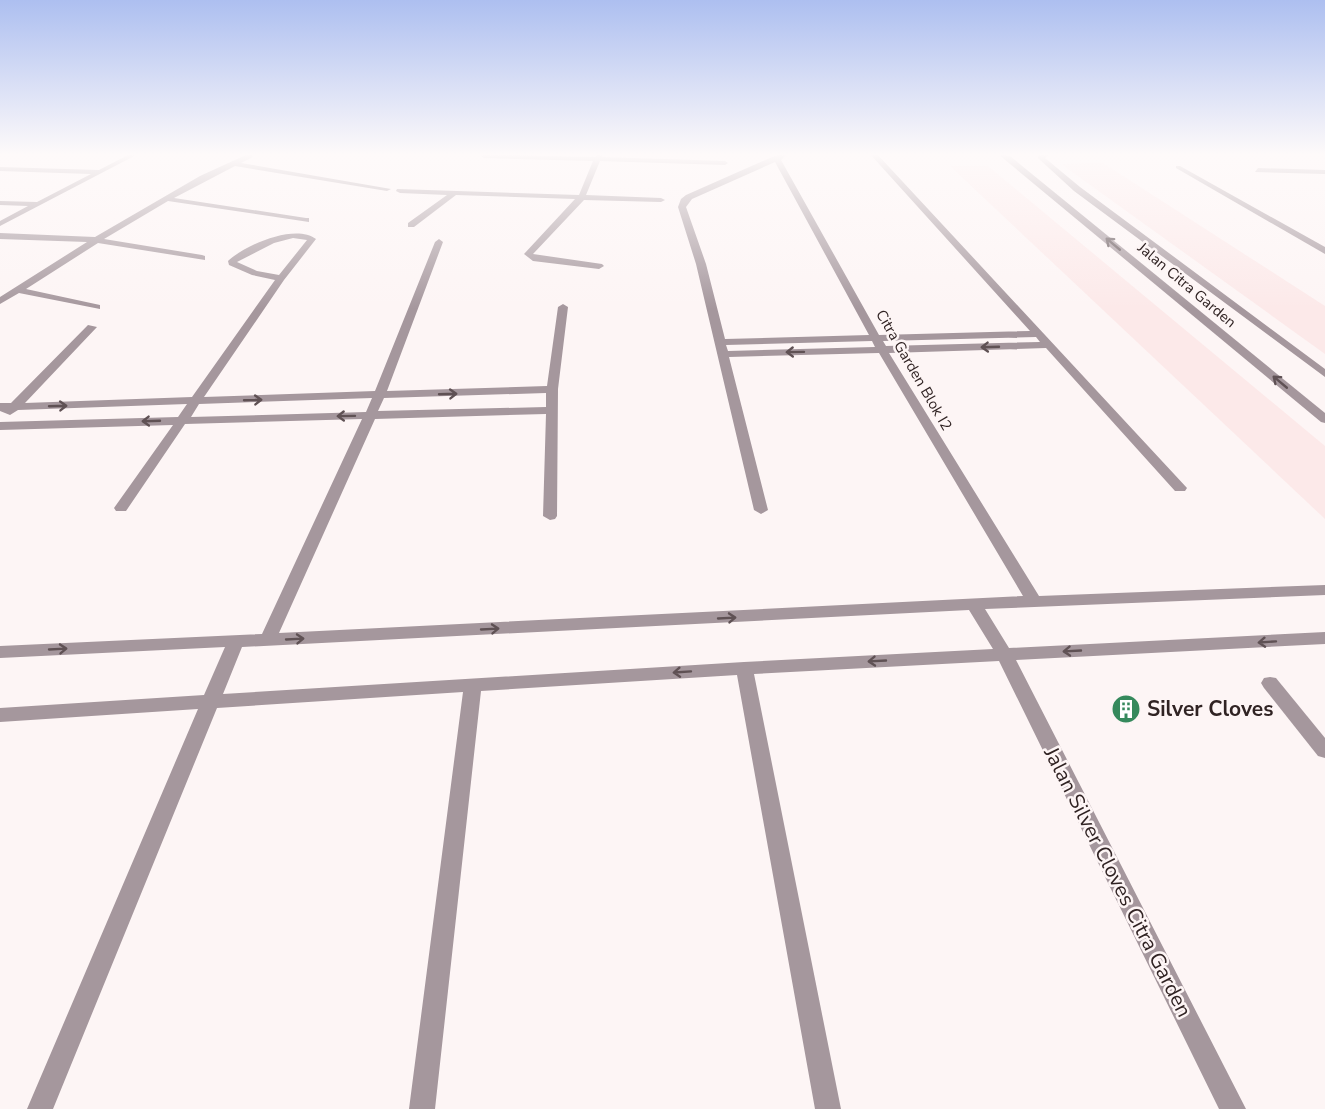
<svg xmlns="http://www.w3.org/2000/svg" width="1325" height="1109" font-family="'Nunito Sans',sans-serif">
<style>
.built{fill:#fce9e9}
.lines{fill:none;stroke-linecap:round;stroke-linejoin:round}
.street{fill:#a5979d;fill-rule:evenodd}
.oneway{stroke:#5f5154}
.labels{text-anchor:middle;stroke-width:5;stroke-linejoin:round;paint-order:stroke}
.far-street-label{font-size:15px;fill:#302323;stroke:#fdf5f5}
.near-poi-label{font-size:21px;font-weight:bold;fill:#302323;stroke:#fdf5f5;text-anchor:start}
.near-street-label{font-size:21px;fill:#302323;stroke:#fdf5f5}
</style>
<rect width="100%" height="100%" fill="#fdf5f5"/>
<g class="built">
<path d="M1103 163 1325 306V354L1061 164Z"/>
<path d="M950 166H988L1325 446V519Z"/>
</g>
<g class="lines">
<g class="street">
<path d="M130 154H138L0 226V221L28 206 0 205V201L37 202 91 174 0 171V167L99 170Z"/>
<path d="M248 154H254L251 158 241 163 391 189 387 191 235 166 174 198 306 218H309V222L168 201 104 239 202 255 205 256V260L98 243 26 289 100 305V309L19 293 0 304V297L87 242 0 239V233L95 237 200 176Z"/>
<path d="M483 154 595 157 597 154H603L602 157 725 161 728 163 725 165 600 161 586 195 661 198 665 200 661 202 584 200 533 254 602 264 604 266 599 269 533 261 524 254 575 199 456 195 414 227H408V223L447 195 400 193 396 191 397 189 579 195 593 161 484 158 481 156Z"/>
<path d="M779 154H787L781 160 879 335 1030 331 870 154H877L1187 488 1185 491H1175L1046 348 889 353 1039 596 1325 585V595L985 609 1009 648 1325 632V644L1016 660 1246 1109H1219L999 661 754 674 841 1109H815L737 675 481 691 435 1109H409L463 692 217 708 53 1109H27L198 709 0 722V708L204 695 225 647 0 658V646L262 634 362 419 185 424 126 511H116L114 508 173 425 0 430V422L178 417 187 404 18 410 10 415 0 411V403H11L88 325 97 327 25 403 192 397 275 280 252 275 229 265 228 261C245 245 295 223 316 239L284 280 204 397 375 391 435 242 439 239 443 242 387 391 547 386 558 307 563 304 568 307 558 389 557 516 555 519 550 520 543 516 546 414 375 419 279 633 1023 596 879 353 729 357 768 510 761 514 754 510 696 264 678 207 681 199 686 195ZM775 162 869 335 725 339 706 264 686 207 692 199ZM293 238 307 240 279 275 257 271 237 262 274 243ZM1036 337 1040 342 886 346 883 341ZM872 341 875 347 728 351 726 345ZM546 393V407L378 411 384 398ZM372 398 366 412 191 417 199 404ZM969 610 993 649 744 662 223 694 242 647Z"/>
<path d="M998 154 1010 156 1325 413V423L1321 422Z"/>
<path d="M1041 154H1051L1045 158 1080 187 1325 369V377L1074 191 1038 158V156Z"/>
<path d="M1176 166H1180L1325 247V254L1176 168Z"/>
<path d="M1258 168 1325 170V174L1255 172Z"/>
<path d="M1270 677 1276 678 1325 738V758L1318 756 1264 688 1261 683 1264 678Z"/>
</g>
</g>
<defs><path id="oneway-shaft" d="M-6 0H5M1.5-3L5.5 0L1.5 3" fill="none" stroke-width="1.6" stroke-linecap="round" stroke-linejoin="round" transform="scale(1.5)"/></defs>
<g class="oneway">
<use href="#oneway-shaft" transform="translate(1113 244) rotate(-140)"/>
<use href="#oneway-shaft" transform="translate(990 347) rotate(178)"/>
<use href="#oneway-shaft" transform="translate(795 352) rotate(179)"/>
<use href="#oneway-shaft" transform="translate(1280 382) rotate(-140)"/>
<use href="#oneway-shaft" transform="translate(448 394) rotate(-2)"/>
<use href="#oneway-shaft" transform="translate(253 400) rotate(-2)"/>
<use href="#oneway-shaft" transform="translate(58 406) rotate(-2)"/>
<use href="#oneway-shaft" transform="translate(346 416) rotate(179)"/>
<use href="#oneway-shaft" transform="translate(151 421) rotate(178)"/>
<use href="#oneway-shaft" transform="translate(727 618) rotate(-3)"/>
<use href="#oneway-shaft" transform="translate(490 629) rotate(-3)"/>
<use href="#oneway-shaft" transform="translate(295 639) rotate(-3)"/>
<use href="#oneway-shaft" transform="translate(1267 642) rotate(176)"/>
<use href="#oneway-shaft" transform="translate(58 649) rotate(-3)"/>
<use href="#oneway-shaft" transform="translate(1072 651) rotate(177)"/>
<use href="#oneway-shaft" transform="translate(877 661) rotate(177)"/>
<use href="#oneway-shaft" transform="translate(682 672) rotate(176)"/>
</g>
<linearGradient id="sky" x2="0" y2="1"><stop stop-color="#adbff0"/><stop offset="0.5" stop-color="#fefafa"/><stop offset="1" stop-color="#fefafa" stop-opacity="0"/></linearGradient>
<rect width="1325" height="309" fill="url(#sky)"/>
<defs>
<g id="building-disc" transform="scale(1.5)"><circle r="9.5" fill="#35895c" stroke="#fdf5f5"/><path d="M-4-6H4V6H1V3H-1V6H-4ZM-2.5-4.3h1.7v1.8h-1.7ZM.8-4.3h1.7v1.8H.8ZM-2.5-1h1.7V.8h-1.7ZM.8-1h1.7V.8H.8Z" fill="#fff"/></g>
</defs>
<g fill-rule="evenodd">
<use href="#building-disc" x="1126" y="709"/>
</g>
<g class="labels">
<g class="far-street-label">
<text transform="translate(1187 285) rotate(40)" y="5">Jalan Citra Garden</text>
<text transform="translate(914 370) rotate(60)" y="5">Citra Garden Blok I2</text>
</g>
<g class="near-poi-label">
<text x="1147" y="716">Silver Cloves</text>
</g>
<g class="near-street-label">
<text transform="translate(1118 882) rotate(63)" y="7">Jalan Silver Cloves Citra Garden</text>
</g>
</g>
</svg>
